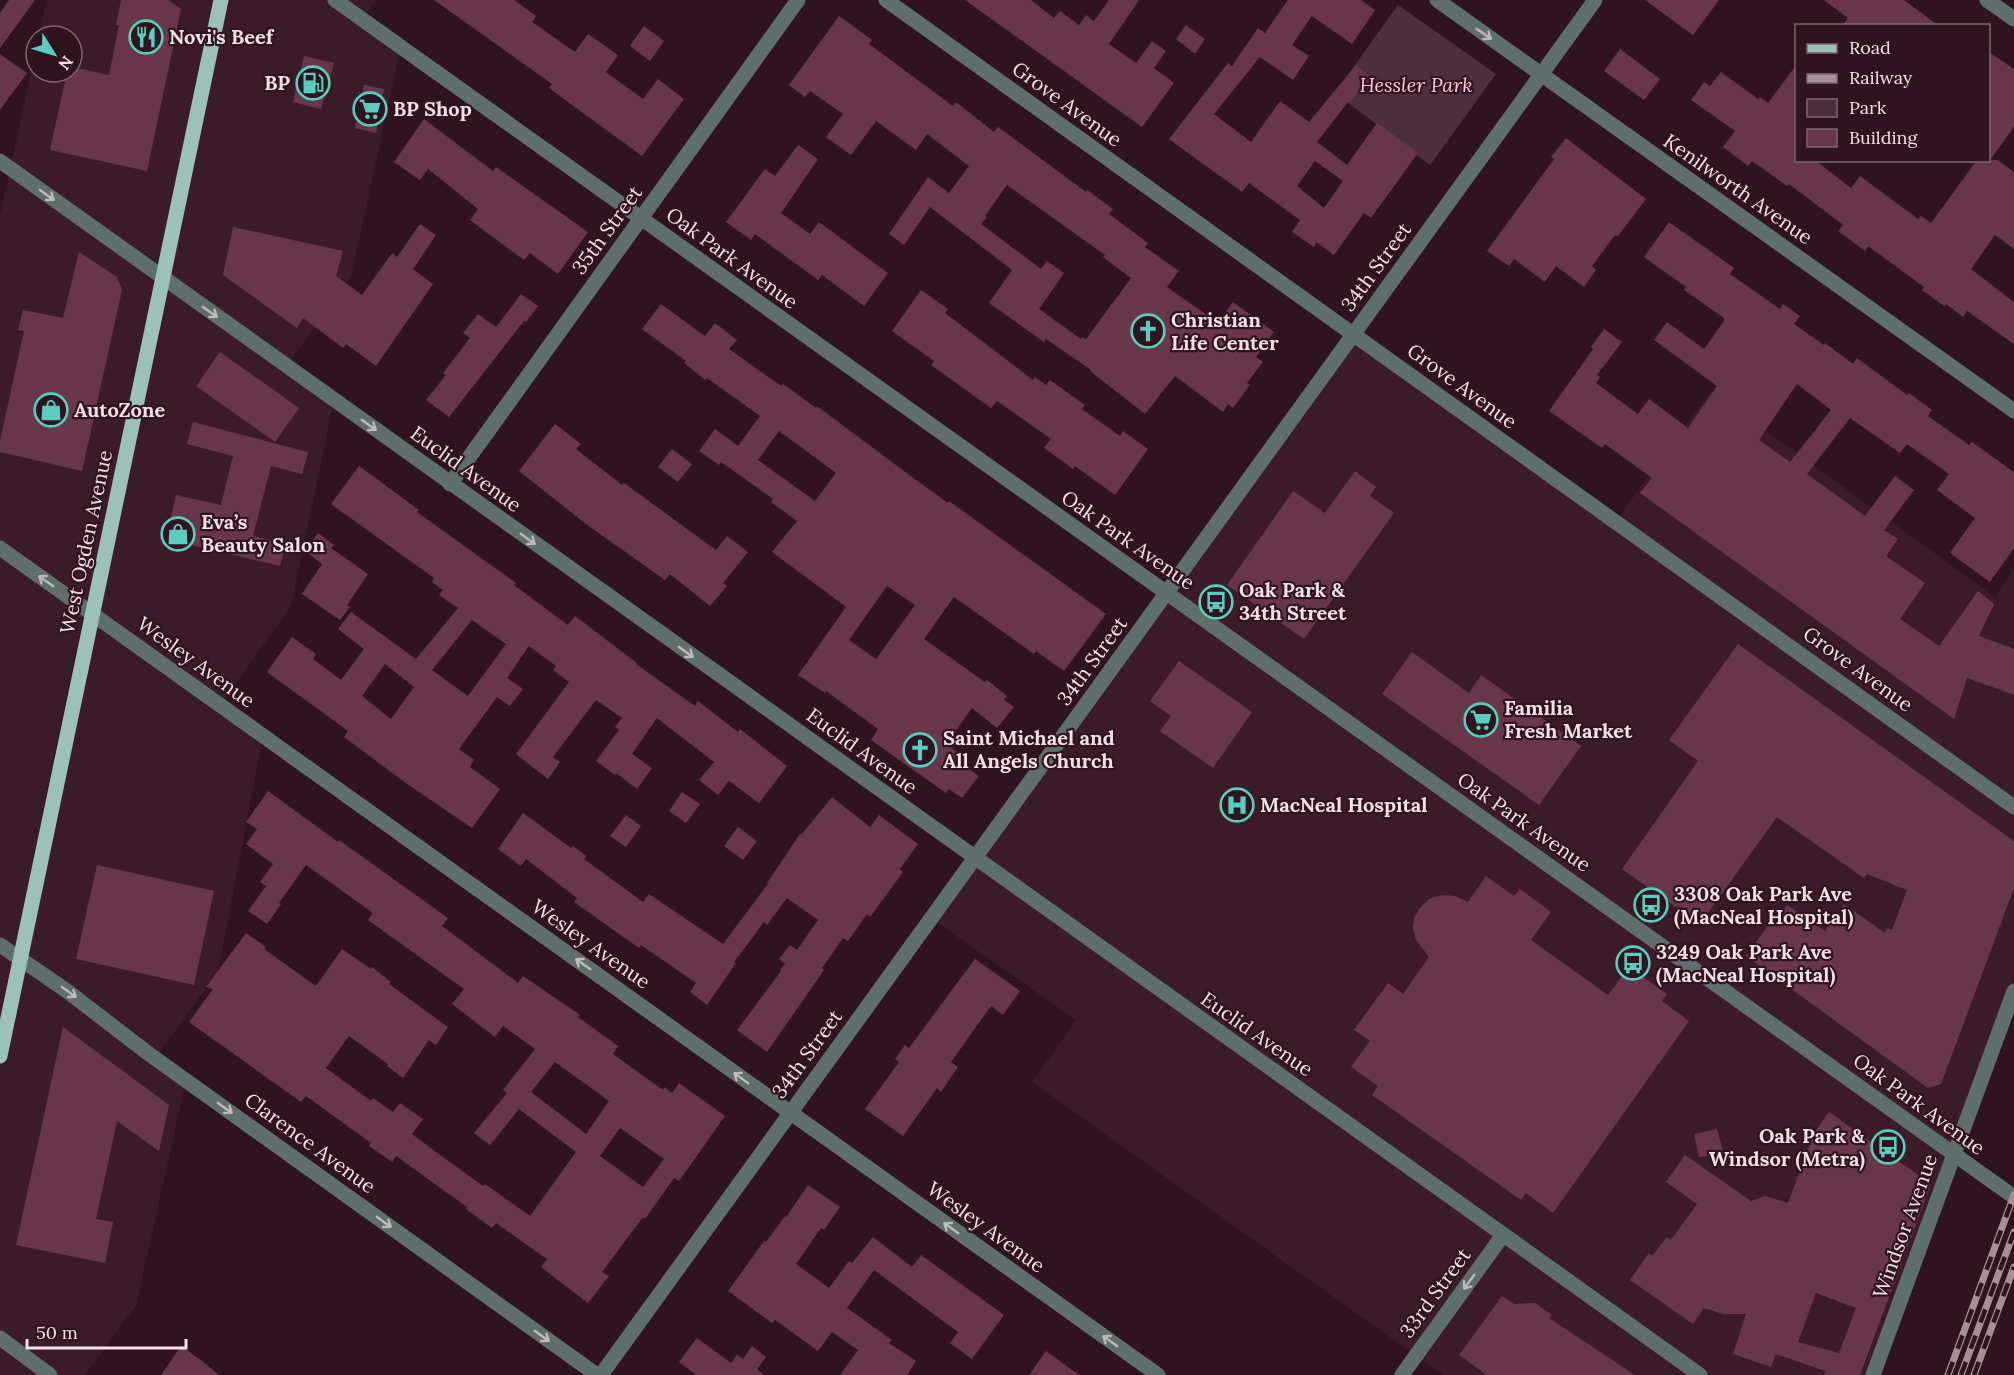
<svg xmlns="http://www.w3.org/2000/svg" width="2014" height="1375" font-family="Lora,serif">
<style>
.built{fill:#3c1b29}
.green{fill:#4c2f3b}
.building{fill:#68364b;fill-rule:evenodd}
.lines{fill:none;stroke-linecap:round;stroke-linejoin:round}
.minor{stroke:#5d6e6b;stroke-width:15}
.major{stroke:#9cc0ba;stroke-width:15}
.rail-casing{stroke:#a69098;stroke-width:7}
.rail{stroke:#2f141f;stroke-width:4.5;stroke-dasharray:14;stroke-linecap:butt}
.oneway{stroke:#bfb9bc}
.labels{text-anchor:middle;stroke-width:4.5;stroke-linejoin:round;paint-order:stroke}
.poi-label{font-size:20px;font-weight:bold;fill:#f4e1e7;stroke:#2f141f;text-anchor:start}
.park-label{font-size:20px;font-style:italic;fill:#fbc7da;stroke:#2f141f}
.street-label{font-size:20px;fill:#f4e1e7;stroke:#2f141f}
</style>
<rect width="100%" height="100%" fill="#2f141f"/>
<g class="built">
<path d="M47 0H217L89 607 0 544V215L36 50V72H72V36H39Z"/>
<path d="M226 0H329L400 50 351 277 291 360 336 391 291 606 223 701 98 611Z"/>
<path d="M344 0H376L365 15Z"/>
<path d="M1353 340 2014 812V977L1867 1375H1443L1032 1082 1076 1020 935 921Z"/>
<path d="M1711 391 1995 597 2014 568V802L1618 518Z"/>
<path d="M0 557 83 616 0 1019Z"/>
<path d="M94 620 262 740 218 972 152 1062 185 1084 136 1305 85 1375H60L0 1333V1066Z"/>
<path d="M0 1345 42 1375H0Z"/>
</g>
<path class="green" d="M1398 5 1496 74 1430 165 1335 93Z"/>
<g class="building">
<path d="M9 0H35L0 48V13Z"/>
<path d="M121 0H168L181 9 147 171 50 150 67 72H72V67L109 75 119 25H116Z"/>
<path d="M434 0H514L536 16 532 22 575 52 588 34 618 55 606 72 643 99 658 79 684 99 642 156 549 88 552 84Z"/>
<path d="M965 0H1031L1054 18 1060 11 1079 25 1086 15 1094 21 1109 0H1139L1109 44 1136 63 1152 41 1166 51 1154 68 1174 83 1142 127Z"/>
<path d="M1288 0H1361L1375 10 1352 44 1312 16 1292 45 1309 56 1293 80 1260 57 1214 114 1251 142 1280 101 1309 122 1356 65 1370 77 1349 103 1348 102 1317 142 1347 165 1377 123 1418 153 1371 218 1364 213 1334 255 1316 242 1314 247 1292 232 1300 220 1249 183 1242 192 1169 139 1228 63 1232 66 1258 28 1265 33ZM1315 161 1343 181 1324 208 1297 186Z"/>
<path d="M1645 0H1719L1693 35Z"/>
<path d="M1824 0H1904L1939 26H1842L1848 18Z"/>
<path d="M839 16 872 40 869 44 953 106 956 102 994 132 998 127 1086 192 1087 190 1113 209 1109 214 1148 243 1145 247 1179 271 1167 287 1218 323 1233 302 1274 332 1256 357 1263 362 1247 383 1250 385 1233 408 1228 404 1223 412 1175 376 1145 414 1090 371 1091 370 1046 339 1044 342 989 303 1012 270 930 207 904 245 889 234 928 177 949 193 969 166 927 134 916 150 876 121 851 155 826 137 843 114 810 91 805 97 789 85ZM1007 185 1105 255 1103 257 1131 278 1086 339 1082 337 1081 339 1039 309 1064 273 1047 261 1041 269 981 224 987 217 985 216Z"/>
<path d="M1186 25 1205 39 1195 54 1176 39Z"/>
<path d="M644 26 664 41 650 61 630 46Z"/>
<path d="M1620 49 1660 79 1644 100 1604 71Z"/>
<path d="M1989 52 2014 69V127L1990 160H1998L2014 172V249L1995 235 1971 269 2014 302V344L1967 311 1963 317 1946 304 1944 306 1922 290 1924 287 1868 246 1865 251 1838 231 1843 225 1789 184 1787 186 1752 161 1748 166 1723 147 1735 131 1691 100 1704 82 1710 86 1721 72 1758 99 1760 97 1768 103 1797 64V160H1815L1851 188 1860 176 1918 219 1921 216 1931 223 1977 160H1989Z"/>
<path d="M0 54 27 73 0 110Z"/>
<path d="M304 56 334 63 321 109 293 102Z"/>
<path d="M364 85 384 89 376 133 355 128Z"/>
<path d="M424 119 493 171 496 167 588 232 558 274 530 253 524 260 470 220 478 209 428 169 420 180 394 162Z"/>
<path d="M1566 138 1646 199 1618 236 1615 235 1592 266 1596 270 1584 287 1556 266 1545 282 1514 259 1509 266 1487 251 1554 159 1551 157Z"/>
<path d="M798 145 818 159 781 213 810 234 819 222 888 273 864 306 822 275 818 280 755 234 751 240 726 222 765 169 775 176Z"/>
<path d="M1669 222 1734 268 1730 274 1780 309 1783 304 1800 316 1794 324 1824 345 1825 343 1853 364 1857 358 1907 395 1909 393 1932 410 1928 416 1969 445 1972 442 2014 472V548L1990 582 1950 553 1975 518 1937 490 1949 474 1907 444 1900 453 1850 418 1807 474 1865 516 1895 476 1914 490 1884 530 1898 539 1886 556 1925 583 1900 619 1939 646 1978 591 1994 604 1979 636 2014 649V695L1967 678 1954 719 1640 493 1652 478 1605 444 1602 448 1549 411 1593 349 1591 347 1604 329 1622 342 1597 375 1600 377 1596 383 1638 414 1649 399 1688 428 1717 386 1654 340 1667 322 1704 349 1724 321V318L1684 290 1686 287 1644 257ZM1797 384 1831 410 1790 462 1759 440Z"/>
<path d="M420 224 436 235 413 269 433 284 376 366 346 344 343 348 303 318 297 328 223 275 233 227 343 251 336 276 362 295 392 253 397 257Z"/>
<path d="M79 252 117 277 122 290 82 471 0 452V441L24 331 18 330 23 310 63 318Z"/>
<path d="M921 290 948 309 945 313 1033 380 1035 377 1046 385 1050 380 1085 405 1082 409 1120 436 1123 431 1148 449 1115 495 1075 466 1073 469 1044 448 1051 439 997 401 991 408 931 365 934 361 892 331Z"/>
<path d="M521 294 538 306 526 322 524 321 449 417 426 400 446 375 443 373 470 338 463 333 478 314 496 327Z"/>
<path d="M661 304 705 336 715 323 737 340 729 349 781 386 783 384 816 408 817 406 912 477 948 503 949 501 1106 614 1064 671 1036 651 1034 654 954 597 924 639 985 682 987 680 1007 696 1004 700 1014 707 997 728 972 708 946 744 970 761 965 766 979 776 962 798 949 789 946 793 871 740 878 729 826 691 825 693 798 675 846 607 772 552 797 521 771 502 773 499 721 462 719 465 699 451 715 429 738 446 760 416 707 378 705 380 684 363 686 361 642 329ZM779 431 836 473 815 501 758 460ZM887 586 915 605 876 659 849 640Z"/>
<path d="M220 352 299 408 275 442 196 386Z"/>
<path d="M193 422 308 452 302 474 271 466 253 536 286 544 280 566 166 539 176 495 221 505 233 456 187 444Z"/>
<path d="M555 424 581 444 576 449 622 485 624 483 716 550 727 536 748 552 723 583 727 586 710 606 670 574 665 580 586 524 519 471Z"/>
<path d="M672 449 692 464 678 482 658 467Z"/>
<path d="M359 466 419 510 417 512 516 583 514 585 568 625 575 616 637 663 636 664 695 706 698 701 738 732 740 729 787 766 759 803 729 781 718 795 699 780 714 762 657 718 632 754 652 768 637 789 616 773 615 775 596 761 619 730 615 727 622 718 596 700 553 757 560 762 548 779 516 754 569 682 553 670 556 666 529 646 507 678 523 689 510 706 497 697 459 749 474 760 470 767 500 789 472 828 403 781 344 737 348 731 267 672 292 637 316 654 313 659 341 680 364 649 338 629 351 612 416 659 458 608 439 595 443 590 432 582 434 578 331 504ZM472 620 506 644 468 696 432 670ZM385 664 414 687 391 719 362 696Z"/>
<path d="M1355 471 1376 487 1370 496 1394 513 1304 639 1227 585 1293 491 1325 513Z"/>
<path d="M318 533 334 545 331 548 368 574 347 605 350 607 340 620 302 594 322 564 305 551Z"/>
<path d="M1738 644 2014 841V888L1941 1084 1928 1088 1746 956 1770 923 1773 925 1787 905 1825 931 1844 904 1885 933 1886 928 1892 930 1907 890 1867 874 1864 878 1777 817 1700 924 1622 869 1698 761 1669 740Z"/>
<path d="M1412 652 1469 693 1481 675 1581 746 1539 805 1382 694Z"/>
<path d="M1179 661 1252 712 1213 768 1160 731 1171 716 1150 701Z"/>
<path d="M268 791 338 842 339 840 448 918 442 926 518 983 523 976 580 1015 578 1017 618 1046 613 1054 663 1090 664 1087 672 1093 679 1083 725 1116 679 1181 674 1178 645 1219 643 1217 602 1272 609 1276 588 1303 541 1267 547 1259 496 1223 492 1228 466 1209 467 1207 396 1156 392 1162 369 1146 371 1143 306 1096 301 1102 189 1022 213 989 206 987 246 933 266 947 264 949 316 986 342 949 371 969 372 967 391 982 389 984 448 1027 436 1045 429 1040 403 1078 387 1066 388 1064 349 1036 326 1068 371 1101 373 1098 393 1112 400 1103 423 1119 412 1134 440 1155 483 1186 485 1184 530 1216 576 1152 519 1109 490 1145 474 1133 507 1093 503 1090 535 1049 503 1026 495 1037 452 1004 464 989 368 920 373 913 306 865 279 903 281 904 267 924 248 911 266 886 260 882 273 864 246 844 257 829 246 822ZM555 1062 609 1101 586 1134 531 1092ZM620 1128 664 1159 643 1187 600 1156Z"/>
<path d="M682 792 700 804 686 823 669 811Z"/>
<path d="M832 797 870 827 879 815 918 844 900 869 903 872 870 917 867 914 848 941 843 938 822 968 824 970 767 1052 737 1030 781 971 780 970 785 964 779 959 790 945 797 950 818 920 787 898 767 925 764 922 734 962 736 963 707 1005 690 992 696 983 641 945 639 948 574 902 577 898 526 859 521 866 498 849 523 813 571 848 573 846 586 856 584 859 643 902 649 894 723 944 768 884 767 883 800 834 801 835Z"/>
<path d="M626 815 641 826 626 847 610 836Z"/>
<path d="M738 827 757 841 743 860 724 846Z"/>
<path d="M97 865 214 891 194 985 76 959Z"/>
<path d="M1486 876 1514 896 1520 889 1551 912 1531 940 1608 995 1629 967 1667 994 1662 1001 1689 1021 1553 1213 1526 1193 1521 1200 1372 1095 1378 1086 1351 1067 1370 1041 1354 1030 1388 983 1403 994 1429 957 1416 940 1413 928 1414 918 1419 909 1429 899 1442 895 1455 896 1468 902Z"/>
<path d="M975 959 1020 991 1003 1015 991 1006 951 1062 958 1067 941 1092 937 1088 903 1136 865 1109 899 1062 895 1059 905 1045 909 1048Z"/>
<path d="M63 1027 169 1105 159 1151 117 1121 96 1219 113 1222 105 1263 16 1245Z"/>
<path d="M1829 1112 1931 1184 1860 1375H1824L1825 1371 1776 1354 1771 1367 1733 1354 1746 1314H1723L1704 1308 1693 1324 1630 1280 1649 1253 1652 1256 1667 1237 1671 1240 1697 1204 1666 1182 1685 1155 1751 1201 1765 1196 1788 1203 1814 1133ZM1816 1293 1856 1308 1839 1353 1798 1342Z"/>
<path d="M1717 1129 1724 1154 1699 1157 1694 1134Z"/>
<path d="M808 1185 840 1207 824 1230 821 1228 796 1264 829 1288 849 1261 852 1263 873 1237 912 1267 921 1255 1004 1315 972 1359 950 1343 958 1332 874 1270 847 1308 892 1340 889 1343 916 1361 907 1375H840L858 1350 832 1332 818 1351 775 1320 772 1323 728 1291 764 1241 766 1242 785 1216 786 1217Z"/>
<path d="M1502 1296 1514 1304 1535 1303 1552 1315 1549 1318 1635 1375H1487L1459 1355Z"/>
<path d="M697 1338 731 1363 737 1355 743 1359 752 1346 766 1357 757 1369 764 1375H696L679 1362Z"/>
<path d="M181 1346 202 1361 219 1375H161Z"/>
<path d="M1046 1351 1079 1375H1029Z"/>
</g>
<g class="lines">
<g class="minor">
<path d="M335 0 2014 1197"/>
<path d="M886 0 2014 807"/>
<path d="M1437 0 2014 411"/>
<path d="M1987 0 2014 19"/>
<path d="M0 161 1700 1375"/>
<path d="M450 484 798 0"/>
<path d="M0 548 1158 1375"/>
<path d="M0 945 67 991 149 1054 597 1375"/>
<path d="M0 1338 50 1375"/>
<path d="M601 1375 1595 0"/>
<path d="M1402 1375 1503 1235"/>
<path d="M1873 1375 2014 991"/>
</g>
<path class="major" d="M0 1056 221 0"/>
<g class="rail-casing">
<g id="rail">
<path d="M1948 1375 2014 1195"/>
<path d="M1961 1375 2014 1232"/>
<path d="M1974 1375 2014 1267"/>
</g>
</g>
<use href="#rail" class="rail"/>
</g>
<defs><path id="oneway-shaft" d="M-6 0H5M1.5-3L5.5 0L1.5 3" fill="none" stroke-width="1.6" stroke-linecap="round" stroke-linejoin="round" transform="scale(1.5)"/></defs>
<g class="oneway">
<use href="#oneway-shaft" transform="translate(1484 34) rotate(35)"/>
<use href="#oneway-shaft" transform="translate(47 195) rotate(36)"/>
<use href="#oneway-shaft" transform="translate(210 312) rotate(35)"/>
<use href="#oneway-shaft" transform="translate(369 425) rotate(36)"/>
<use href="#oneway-shaft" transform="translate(528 539) rotate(36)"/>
<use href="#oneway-shaft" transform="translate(46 581) rotate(-145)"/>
<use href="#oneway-shaft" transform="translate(686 652) rotate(36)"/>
<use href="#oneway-shaft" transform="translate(583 964) rotate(-145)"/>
<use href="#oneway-shaft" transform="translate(69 992) rotate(36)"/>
<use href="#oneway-shaft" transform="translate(741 1078) rotate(-144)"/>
<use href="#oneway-shaft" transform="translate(225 1108) rotate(36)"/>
<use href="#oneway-shaft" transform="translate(384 1222) rotate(36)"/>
<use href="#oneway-shaft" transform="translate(951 1228) rotate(-144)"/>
<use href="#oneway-shaft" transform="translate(1469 1282) rotate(126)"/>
<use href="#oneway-shaft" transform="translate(542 1336) rotate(36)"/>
<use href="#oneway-shaft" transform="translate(1110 1341) rotate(-144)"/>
</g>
<defs>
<g id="restaurant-ring" transform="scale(1.725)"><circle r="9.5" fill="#2f141f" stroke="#59cebe" stroke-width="1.5"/><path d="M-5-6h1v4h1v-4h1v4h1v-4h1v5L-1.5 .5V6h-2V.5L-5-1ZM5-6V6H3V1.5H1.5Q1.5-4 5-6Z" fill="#59cebe"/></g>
<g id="fuel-ring" transform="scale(1.725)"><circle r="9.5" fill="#2f141f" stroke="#59cebe" stroke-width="1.5"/><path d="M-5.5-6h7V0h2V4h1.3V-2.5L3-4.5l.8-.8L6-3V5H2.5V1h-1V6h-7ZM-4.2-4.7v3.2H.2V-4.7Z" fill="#59cebe"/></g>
<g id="supermarket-ring" transform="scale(1.725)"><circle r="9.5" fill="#2f141f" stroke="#59cebe" stroke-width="1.5"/><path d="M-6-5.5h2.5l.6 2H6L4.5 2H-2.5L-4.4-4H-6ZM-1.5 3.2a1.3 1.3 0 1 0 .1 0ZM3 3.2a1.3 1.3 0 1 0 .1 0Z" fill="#59cebe"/></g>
<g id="church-ring" transform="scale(1.725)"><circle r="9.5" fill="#2f141f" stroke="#59cebe" stroke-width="1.5"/><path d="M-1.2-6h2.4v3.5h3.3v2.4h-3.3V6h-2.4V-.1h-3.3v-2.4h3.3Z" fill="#59cebe"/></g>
<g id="shop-ring" transform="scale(1.725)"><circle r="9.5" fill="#2f141f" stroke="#59cebe" stroke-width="1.5"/><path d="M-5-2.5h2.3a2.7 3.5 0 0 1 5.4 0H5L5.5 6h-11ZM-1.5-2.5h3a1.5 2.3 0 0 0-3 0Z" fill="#59cebe"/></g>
<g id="bus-ring" transform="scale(1.725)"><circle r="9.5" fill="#2f141f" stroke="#59cebe" stroke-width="1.5"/><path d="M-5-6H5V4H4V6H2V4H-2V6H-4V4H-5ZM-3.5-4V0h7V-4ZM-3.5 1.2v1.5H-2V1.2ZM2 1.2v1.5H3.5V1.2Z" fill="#59cebe"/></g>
<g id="hospital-ring" transform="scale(1.725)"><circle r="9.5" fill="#2f141f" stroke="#59cebe" stroke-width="1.5"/><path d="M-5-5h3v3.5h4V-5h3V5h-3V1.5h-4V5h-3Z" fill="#59cebe"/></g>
</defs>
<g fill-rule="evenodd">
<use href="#restaurant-ring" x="146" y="37"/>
<use href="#fuel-ring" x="313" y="83"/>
<use href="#supermarket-ring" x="370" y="109"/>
<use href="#church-ring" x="1148" y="331"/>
<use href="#shop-ring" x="51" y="410"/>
<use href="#shop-ring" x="178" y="534"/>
<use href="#bus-ring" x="1216" y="602"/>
<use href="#supermarket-ring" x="1481" y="720"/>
<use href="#church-ring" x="920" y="750"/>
<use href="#hospital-ring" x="1237" y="805"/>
<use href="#bus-ring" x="1651" y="905"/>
<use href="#bus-ring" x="1633" y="963"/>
<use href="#bus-ring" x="1888" y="1147"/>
</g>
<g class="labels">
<g class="poi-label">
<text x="169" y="44">Novi's Beef</text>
<text x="290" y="90" text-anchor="end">BP</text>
<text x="393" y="116">BP Shop</text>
<text x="1171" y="327">Christian<tspan x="1171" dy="23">Life Center</tspan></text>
<text x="74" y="417">AutoZone</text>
<text x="201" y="529">Eva’s<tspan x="201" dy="23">Beauty Salon</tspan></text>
<text x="1239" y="597">Oak Park &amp;<tspan x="1239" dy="23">34th Street</tspan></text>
<text x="1504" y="715">Familia<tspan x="1504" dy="23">Fresh Market</tspan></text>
<text x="943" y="745">Saint Michael and<tspan x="943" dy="23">All Angels Church</tspan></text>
<text x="1260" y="812">MacNeal Hospital</text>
<text x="1674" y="901">3308 Oak Park Ave<tspan x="1674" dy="23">(MacNeal Hospital)</tspan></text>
<text x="1656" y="959">3249 Oak Park Ave<tspan x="1656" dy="23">(MacNeal Hospital)</tspan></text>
<text x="1865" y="1143" text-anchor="end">Oak Park &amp;<tspan x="1865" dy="23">Windsor (Metra)</tspan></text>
</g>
<g class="park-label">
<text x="1416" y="92">Hessler Park</text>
</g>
<g class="street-label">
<text transform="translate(1067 104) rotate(36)" y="7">Grove Avenue</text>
<text transform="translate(1738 189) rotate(35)" y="7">Kenilworth Avenue</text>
<text transform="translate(607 230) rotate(-54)" y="7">35th Street</text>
<text transform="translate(732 258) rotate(36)" y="7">Oak Park Avenue</text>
<text transform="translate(1376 267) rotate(-54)" y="7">34th Street</text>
<text transform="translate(1462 386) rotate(36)" y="7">Grove Avenue</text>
<text transform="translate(466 469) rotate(36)" y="7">Euclid Avenue</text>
<text transform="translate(1128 540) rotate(35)" y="7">Oak Park Avenue</text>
<text transform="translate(86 542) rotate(-78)" y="7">West Ogden Avenue</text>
<text transform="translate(1092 661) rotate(-54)" y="7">34th Street</text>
<text transform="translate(196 662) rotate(36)" y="7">Wesley Avenue</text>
<text transform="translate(1858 669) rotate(36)" y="7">Grove Avenue</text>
<text transform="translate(862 751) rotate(36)" y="7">Euclid Avenue</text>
<text transform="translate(1524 822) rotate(35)" y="7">Oak Park Avenue</text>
<text transform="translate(591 944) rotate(35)" y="7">Wesley Avenue</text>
<text transform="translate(1257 1034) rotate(35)" y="7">Euclid Avenue</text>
<text transform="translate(807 1054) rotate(-54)" y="7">34th Street</text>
<text transform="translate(1919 1104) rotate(36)" y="7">Oak Park Avenue</text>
<text transform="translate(310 1143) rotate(36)" y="7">Clarence Avenue</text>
<text transform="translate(1905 1226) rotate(-70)" y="7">Windsor Avenue</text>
<text transform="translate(986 1227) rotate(36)" y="7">Wesley Avenue</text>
<text transform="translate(1435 1293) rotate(-54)" y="7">33rd Street</text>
</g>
</g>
<rect x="1795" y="24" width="195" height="138" fill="#2f141f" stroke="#7e666f" stroke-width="1.5"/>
<rect x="1807" y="44" width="30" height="9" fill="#9cc0ba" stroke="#7e666f" stroke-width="1.5"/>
<text x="1849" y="54" font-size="18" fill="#f4e1e7">Road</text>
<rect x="1807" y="74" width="30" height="9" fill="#a69098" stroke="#7e666f" stroke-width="1.5"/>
<text x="1849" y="84" font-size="18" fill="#f4e1e7">Railway</text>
<rect x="1807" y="99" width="30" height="18" fill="#4c2f3b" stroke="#7e666f" stroke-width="1.5"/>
<text x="1849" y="114" font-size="18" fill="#f4e1e7">Park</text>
<rect x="1807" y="129" width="30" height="18" fill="#68364b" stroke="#7e666f" stroke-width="1.5"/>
<text x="1849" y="144" font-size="18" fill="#f4e1e7">Building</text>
<g transform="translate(54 54) rotate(127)"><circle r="28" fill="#2f141f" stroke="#7e666f" stroke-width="1.5"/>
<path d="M0-4.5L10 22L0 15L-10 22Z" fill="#59cebe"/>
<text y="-9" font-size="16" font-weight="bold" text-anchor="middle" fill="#f4e1e7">N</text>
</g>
<path d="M27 1339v9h159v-9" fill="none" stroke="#f4e1e7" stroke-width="3"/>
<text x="36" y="1339" font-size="18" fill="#f4e1e7" stroke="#2f141f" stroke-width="4.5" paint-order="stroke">50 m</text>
</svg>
